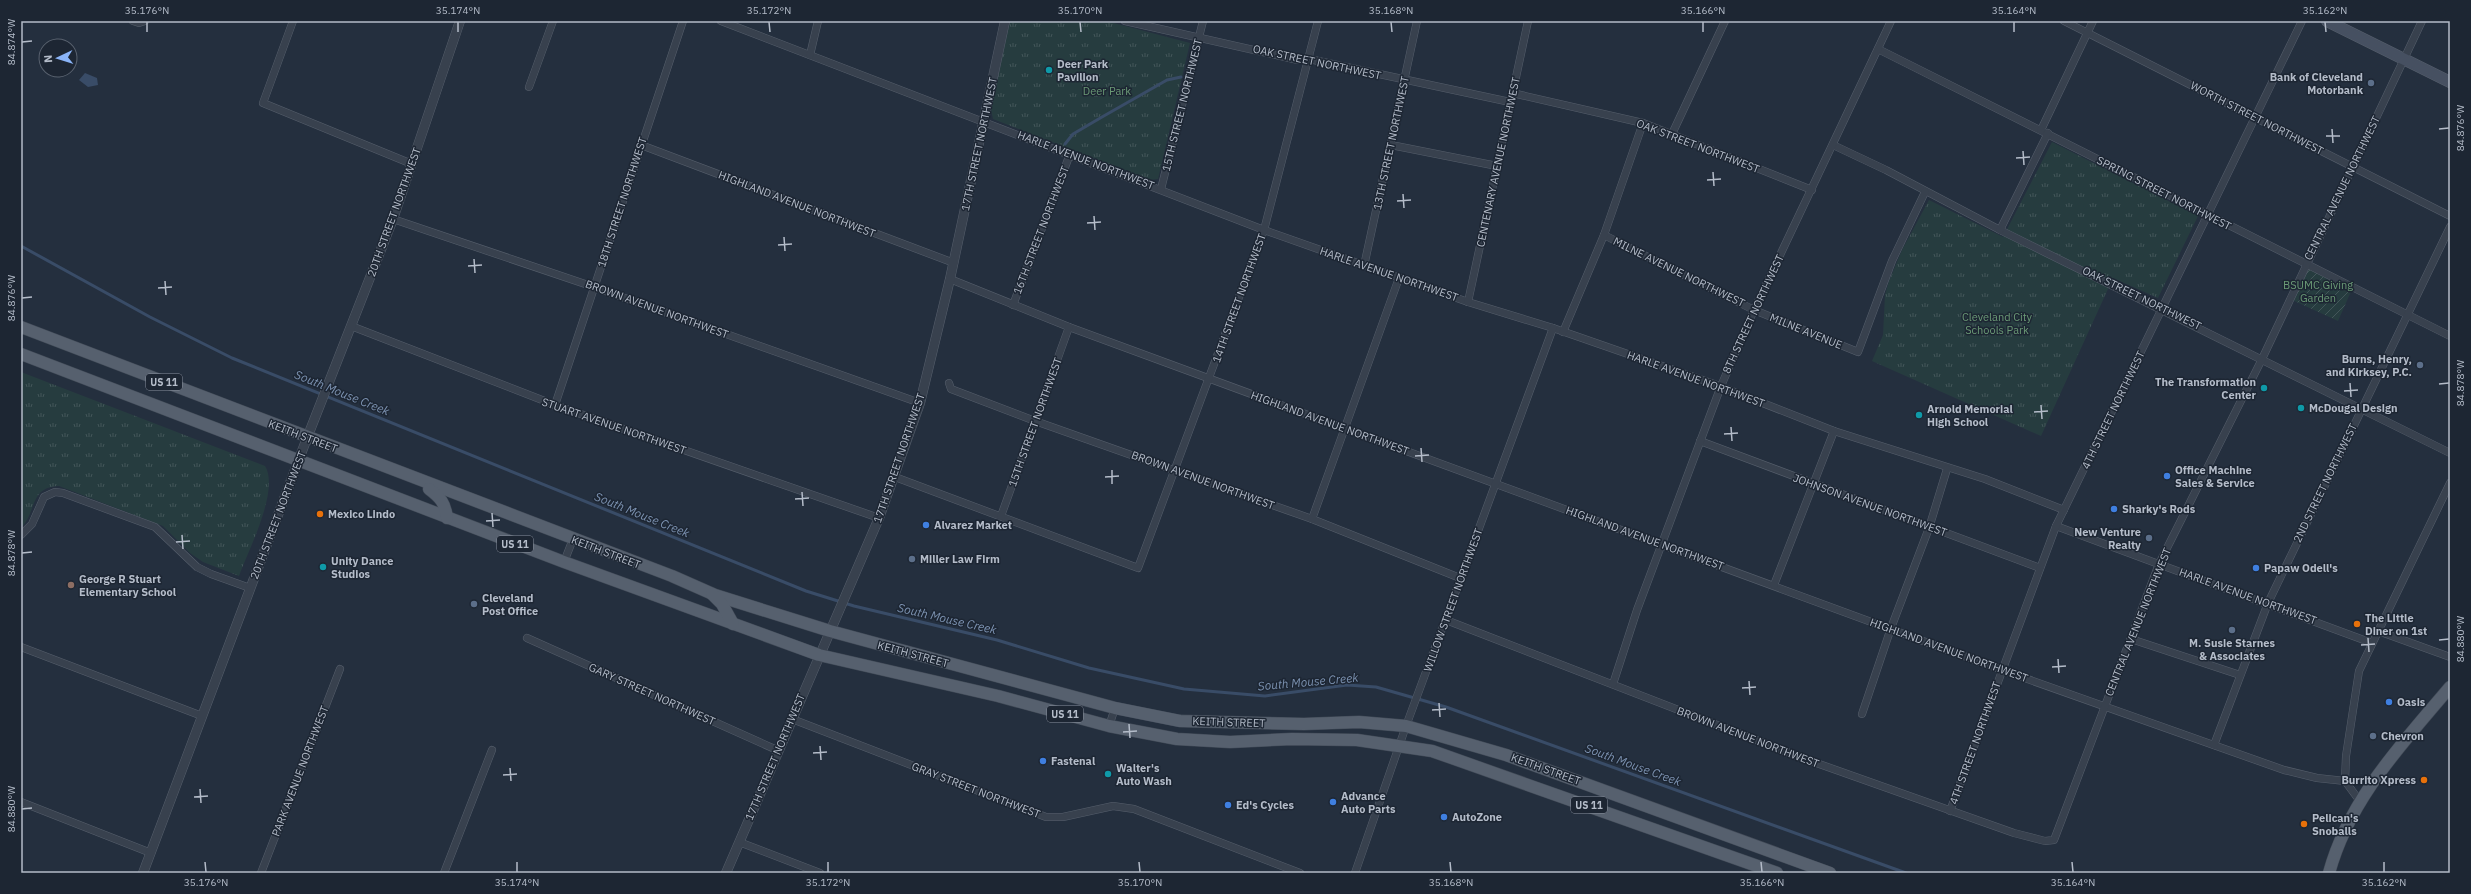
<svg xmlns="http://www.w3.org/2000/svg" width="2471" height="894" font-family="'IBM Plex Sans',sans-serif">
<style>
.park{fill:url(#park-tufts)}
.garden{fill:url(#garden-furrows)}
.water{fill:#394c67}
.lines{fill:none;stroke-linecap:round;stroke-linejoin:round}
.stream{stroke:#394c67;stroke-width:3}
.minor-casing{stroke:#565f6c;stroke-width:8}
.tertiary-casing{stroke:#565f6c;stroke-width:10}
.secondary-casing{stroke:#565f6c;stroke-width:12}
.primary-casing{stroke:#414a57;stroke-width:13}
.minor{stroke:#38414e;stroke-width:7}
.tertiary{stroke:#38414e;stroke-width:9}
.secondary{stroke:#465061;stroke-width:11}
.primary{stroke:#56606e;stroke-width:12}
.ticks{fill:none;stroke:#b4bcc9;stroke-width:1.5}
.culture-dot{fill:#0f9aa8;stroke:#1d2633;stroke-width:1.5}
.service-dot{fill:#5c6f8a;stroke:#1d2633;stroke-width:1.5}
.shop-dot{fill:#3f7fe0;stroke:#1d2633;stroke-width:1.5}
.food-dot{fill:#e8710a;stroke:#1d2633;stroke-width:1.5}
.education-dot{fill:#8d6e63;stroke:#1d2633;stroke-width:1.5}
.labels{text-anchor:middle;stroke-width:3;stroke-linejoin:round;paint-order:stroke}
.shield{fill:#1d2633;stroke:#878f9c;stroke-width:1}
.shield-label{font-size:10px;font-weight:bold;fill:#b4bcc9}
.street-label{font-size:11px;fill:#b4bcc9;stroke:#1d2633}
.poi-label{font-size:11px;font-weight:bold;fill:#b4bcc9;stroke:#1d2633;text-anchor:start}
.park-label{font-size:11px;fill:#6b9a76;stroke:#1d2633}
.water-label{font-size:12px;font-style:italic;fill:#7c92b1;stroke:#1d2633}
.neatline{fill:none;stroke:#b4bcc9;stroke-width:1.5}
.ticks-label{font-size:10px;text-anchor:middle;fill:#b4bcc9}
</style>
<defs>
<pattern id="park-tufts" width="24" height="20" patternUnits="userSpaceOnUse"><rect width="24" height="20" fill="#263c3f"/><path d="M3 7l-1-3M5 7V3M7 7l1-3M15 17l-1-3M17 17v-4M19 17l1-3" fill="none" stroke="#435659"/></pattern>
<pattern id="garden-furrows" width="10" height="10" patternUnits="userSpaceOnUse"><rect width="10" height="10" fill="#263c3f"/><path d="M-1 1l2-2M0 10L10 0M9 11l2-2" fill="none" stroke="#435659"/></pattern>
</defs>
<rect width="100%" height="100%" fill="#242f3e"/>
<g class="park">
<path d="M1010 21H1106L1190 43 1158 179 1150 180 993 119 991 110Z"/>
<path d="M2052 142 2198 216 2158 298 2113 278 2041 436 1872 361 1883 335 1885 295 1889 281 1902 250 1929 200 2003 237Z"/>
<path d="M21 372 265 466C280 490 248 551 239 576L203 562 190 553 163 526 59 486C29 487 37 512 21 528Z"/>
</g>
<path class="garden" d="M2306 264 2353 287 2338 321 2290 299Z"/>
<path class="water" d="M85 73 97 78 98 85 88 87 79 80Z"/>
<g class="lines">
<g class="stream">
<path d="M1065 144 1073 134 1102 117 1167 80 1181 77"/>
<path d="M21 246 150 317 232 358 806 591 854 606 997 640 1089 668 1184 689 1265 696 1347 685 1376 687 1446 707 1906 873"/>
</g>
<g class="minor-casing">
<g id="minor">
<path d="M133 21 139 23 145 21"/>
<path d="M293 21 263 103 412 164"/>
<path d="M721 21 1264 230 1468 302 1553 328 1714 384 1834 431 1985 479 2064 510"/>
<path d="M1125 21 1298 60 1309 59 1510 102"/>
<path d="M2064 21 2450 216"/>
<path d="M1878 49 2450 336"/>
<path d="M810 55 818 21"/>
<path d="M529 87 553 21"/>
<path d="M1512 93 1643 123 1812 190"/>
<path d="M2041 130 2093 21"/>
<path d="M1672 134 1725 21"/>
<path d="M641 145 954 263"/>
<path d="M1391 145 1497 166"/>
<path d="M1833 145 1886 170 2000 230 2450 453"/>
<path d="M1161 189 1203 21"/>
<path d="M393 219 594 287 920 403"/>
<path d="M2000 230 2048 133"/>
<path d="M1604 235 1754 310 1858 352 1892 261 1925 192"/>
<path d="M1364 266 1417 21"/>
<path d="M950 279 1069 327 2002 670 2284 770 2317 778 2345 781"/>
<path d="M1468 302 1528 21"/>
<path d="M1013 305 1070 154"/>
<path d="M351 326 555 405 879 518"/>
<path d="M1563 332 1604 235 1643 123"/>
<path d="M949 383 951 389 1035 421 1312 519 1460 578"/>
<path d="M555 405 683 21"/>
<path d="M1700 441 2040 568"/>
<path d="M895 477 1138 568 1264 230 1318 21"/>
<path d="M1001 516 1069 327"/>
<path d="M1312 519 1399 278"/>
<path d="M2056 526 2372 643"/>
<path d="M21 535 32 524 44 497 55 492 63 493 155 527 197 567 211 574 250 588"/>
<path d="M564 562 573 539"/>
<path d="M1774 585 1834 431"/>
<path d="M1446 620 1805 759 2014 833 2045 841 2054 840 2159 564 2262 359 2422 21"/>
<path d="M2378 631 2450 657"/>
<path d="M527 638 777 750"/>
<path d="M2131 639 2240 675"/>
<path d="M21 647 202 716"/>
<path d="M1613 684 1637 610 1721 386 1754 310 1891 21"/>
<path d="M1862 714 1891 628 1929 528 1947 469"/>
<path d="M792 719 1046 817H1063L1113 806 1134 809 1300 873"/>
<path d="M1109 726 1115 708"/>
<path d="M2214 745 2268 603 2450 227"/>
<path d="M2359 800 2345 781 2346 756 2359 671 2450 483"/>
<path d="M21 802 151 853"/>
<path d="M1950 811 2056 526 2302 21"/>
<path d="M739 842 820 873"/>
<path d="M261 873 340 669"/>
<path d="M444 873 492 750"/>
<path d="M1355 873 1406 726 1553 328"/>
</g>
</g>
<g class="tertiary-casing">
<g id="tertiary">
<path d="M143 873 307 438 393 219 460 21"/>
<path d="M726 873 879 518 920 403 950 279 1005 21"/>
</g>
</g>
<g class="secondary-casing">
<path id="secondary" d="M2327 21 2450 82"/>
</g>
<g class="primary-casing">
<g id="primary">
<path d="M21 327 672 576 715 595 830 631 1115 708 1180 721 1304 724 1359 722 1406 726 1506 755 1830 873"/>
<path d="M21 354 564 562 819 655 998 696 1109 726 1177 739 1230 742 1292 739 1357 740 1432 751 1777 873"/>
<path d="M429 489C441 498 445 503 447 518"/>
<path d="M712 594 722 604 733 624"/>
<path d="M2329 873C2349 799 2402 744 2450 687"/>
</g>
</g>
<use href="#minor" class="minor"/>
<use href="#tertiary" class="tertiary"/>
<use href="#secondary" class="secondary"/>
<use href="#primary" class="primary"/>
</g>
<path class="ticks" d="M147 22V32M458 22V32M769 22 770 32M1080 22 1081 32M1391 22 1392 32M1703 22V32M2014 22V32M2325 22 2326 32M22 42 32 41M2332 129 2333 143M2439 129 2449 128M2326 136H2340M2023 151 2024 165M2016 158 2030 157M1713 172 1714 186M1707 180 1721 179M1403 194 1404 208M1397 201 1411 200M1094 216 1095 230M1087 223 1101 222M784 237 785 251M778 245 792 244M474 259 475 273M468 266 482 265M165 281 166 295M158 288 172 287M22 298 32 297M2350 383 2351 397M2439 384 2449 383M2344 391 2358 390M2041 405 2042 419M2034 412 2048 411M1731 427 1732 441M1724 434 1738 433M1421 448 1422 462M1415 456 1429 455M1112 470V484M1105 477 1119 476M802 492 803 506M795 499 809 498M492 513 493 527M486 521 500 520M182 535 183 549M176 542 190 541M22 553 32 552M2368 638 2369 652M2439 640 2449 639M2361 645 2375 644M2058 659 2059 673M2052 667 2066 666M1749 681 1750 695M1742 688 1756 687M1439 703 1440 717M1432 710 1446 709M1129 724 1130 738M1123 732 1137 731M820 746 821 760M813 753 827 752M510 768 511 781M503 775 517 774M200 789 201 803M194 797 208 796M22 809 32 808M205 862 206 872M517 862V872M828 862V872M1139 862 1140 872M1450 862 1451 872M1761 862 1762 872M2072 862 2073 872M2384 862V872"/>
<g class="culture-dot">
<circle cx="1049" cy="70" r="4"/>
<circle cx="2264" cy="388" r="4"/>
<circle cx="2301" cy="408" r="4"/>
<circle cx="1919" cy="415" r="4"/>
<circle cx="323" cy="567" r="4"/>
<circle cx="1108" cy="774" r="4"/>
</g>
<g class="service-dot">
<circle cx="2371" cy="83" r="4"/>
<circle cx="2420" cy="365" r="4"/>
<circle cx="2149" cy="538" r="4"/>
<circle cx="912" cy="559" r="4"/>
<circle cx="474" cy="604" r="4"/>
<circle cx="2232" cy="630" r="4"/>
<circle cx="2373" cy="736" r="4"/>
</g>
<g class="shop-dot">
<circle cx="2167" cy="476" r="4"/>
<circle cx="2114" cy="509" r="4"/>
<circle cx="926" cy="525" r="4"/>
<circle cx="2256" cy="568" r="4"/>
<circle cx="2389" cy="702" r="4"/>
<circle cx="1043" cy="761" r="4"/>
<circle cx="1333" cy="802" r="4"/>
<circle cx="1228" cy="805" r="4"/>
<circle cx="1444" cy="817" r="4"/>
</g>
<g class="food-dot">
<circle cx="320" cy="514" r="4"/>
<circle cx="2357" cy="624" r="4"/>
<circle cx="2424" cy="780" r="4"/>
<circle cx="2304" cy="824" r="4"/>
</g>
<circle class="education-dot" cx="71" cy="585" r="4"/>
<g class="labels">
<g class="shield">
<rect x="146" y="374" width="36" height="16" rx="3"/>
<rect x="497" y="536" width="36" height="16" rx="3"/>
<rect x="1047" y="706" width="36" height="16" rx="3"/>
<rect x="1571" y="797" width="36" height="16" rx="3"/>
</g>
<g class="shield-label">
<text x="164" y="386">US 11</text>
<text x="515" y="548">US 11</text>
<text x="1065" y="718">US 11</text>
<text x="1589" y="809">US 11</text>
</g>
<g class="street-label">
<text transform="translate(1317 62) rotate(12)" y="4">OAK STREET NORTHWEST</text>
<text transform="translate(1182 105) rotate(-76)" y="4">15TH STREET NORTHWEST</text>
<text transform="translate(2257 118) rotate(27)" y="4">WORTH STREET NORTHWEST</text>
<text transform="translate(1391 143) rotate(-78)" y="4">13TH STREET NORTHWEST</text>
<text transform="translate(979 144) rotate(-78)" y="4">17TH STREET NORTHWEST</text>
<text transform="translate(1698 146) rotate(21)" y="4">OAK STREET NORTHWEST</text>
<text transform="translate(1086 160) rotate(21)" y="4">HARLE AVENUE NORTHWEST</text>
<text transform="translate(1498 162) rotate(-78)" y="4">CENTENARY AVENUE NORTHWEST</text>
<text transform="translate(2342 188) rotate(-64)" y="4">CENTRAL AVENUE NORTHWEST</text>
<text transform="translate(2164 193) rotate(27)" y="4">SPRING STREET NORTHWEST</text>
<text transform="translate(622 202) rotate(-72)" y="4">18TH STREET NORTHWEST</text>
<text transform="translate(797 204) rotate(21)" y="4">HIGHLAND AVENUE NORTHWEST</text>
<text transform="translate(394 212) rotate(-70)" y="4">20TH STREET NORTHWEST</text>
<text transform="translate(1041 230) rotate(-69)" y="4">16TH STREET NORTHWEST</text>
<text transform="translate(1679 272) rotate(26)" y="4">MILNE AVENUE NORTHWEST</text>
<text transform="translate(1389 274) rotate(19)" y="4">HARLE AVENUE NORTHWEST</text>
<text transform="translate(1239 298) rotate(-70)" y="4">14TH STREET NORTHWEST</text>
<text transform="translate(2142 298) rotate(26)" y="4">OAK STREET NORTHWEST</text>
<text transform="translate(657 309) rotate(20)" y="4">BROWN AVENUE NORTHWEST</text>
<text transform="translate(1753 314) rotate(-65)" y="4">8TH STREET NORTHWEST</text>
<text transform="translate(1806 331) rotate(22)" y="4">MILNE AVENUE</text>
<text transform="translate(1696 379) rotate(20)" y="4">HARLE AVENUE NORTHWEST</text>
<text transform="translate(2113 410) rotate(-64)" y="4">4TH STREET NORTHWEST</text>
<text transform="translate(1035 422) rotate(-70)" y="4">15TH STREET NORTHWEST</text>
<text transform="translate(1330 423) rotate(20)" y="4">HIGHLAND AVENUE NORTHWEST</text>
<text transform="translate(614 426) rotate(19)" y="4">STUART AVENUE NORTHWEST</text>
<text transform="translate(303 436) rotate(21)" y="4">KEITH STREET</text>
<text transform="translate(899 458) rotate(-71)" y="4">17TH STREET NORTHWEST</text>
<text transform="translate(1203 480) rotate(20)" y="4">BROWN AVENUE NORTHWEST</text>
<text transform="translate(2325 483) rotate(-64)" y="4">2ND STREET NORTHWEST</text>
<text transform="translate(1870 505) rotate(20)" y="4">JOHNSON AVENUE NORTHWEST</text>
<text transform="translate(278 515) rotate(-69)" y="4">20TH STREET NORTHWEST</text>
<text transform="translate(1645 538) rotate(20)" y="4">HIGHLAND AVENUE NORTHWEST</text>
<text transform="translate(606 552) rotate(21)" y="4">KEITH STREET</text>
<text transform="translate(2248 596) rotate(20)" y="4">HARLE AVENUE NORTHWEST</text>
<text transform="translate(1453 600) rotate(-70)" y="4">WILLOW STREET NORTHWEST</text>
<text transform="translate(2138 622) rotate(-68)" y="4">CENTRAL AVENUE NORTHWEST</text>
<text transform="translate(1949 650) rotate(20)" y="4">HIGHLAND AVENUE NORTHWEST</text>
<text transform="translate(913 654) rotate(15)" y="4">KEITH STREET</text>
<text transform="translate(652 694) rotate(24)" y="4">GARY STREET NORTHWEST</text>
<text transform="translate(1229 722) rotate(2)" y="4">KEITH STREET</text>
<text transform="translate(1748 737) rotate(21)" y="4">BROWN AVENUE NORTHWEST</text>
<text transform="translate(1975 743) rotate(-70)" y="4">4TH STREET NORTHWEST</text>
<text transform="translate(775 757) rotate(-67)" y="4">17TH STREET NORTHWEST</text>
<text transform="translate(1546 769) rotate(20)" y="4">KEITH STREET</text>
<text transform="translate(300 771) rotate(-69)" y="4">PARK AVENUE NORTHWEST</text>
<text transform="translate(976 790) rotate(21)" y="4">GRAY STREET NORTHWEST</text>
</g>
<g class="poi-label">
<text x="1057" y="68">Deer Park<tspan x="1057" dy="13">Pavilion</tspan></text>
<text x="2363" y="81" text-anchor="end">Bank of Cleveland<tspan x="2363" dy="13">Motorbank</tspan></text>
<text x="2412" y="363" text-anchor="end">Burns, Henry,<tspan x="2412" dy="13">and Kirksey, P.C.</tspan></text>
<text x="2256" y="386" text-anchor="end">The Transformation<tspan x="2256" dy="13">Center</tspan></text>
<text x="2309" y="412">McDougal Design</text>
<text x="1927" y="413">Arnold Memorial<tspan x="1927" dy="13">High School</tspan></text>
<text x="2175" y="474">Office Machine<tspan x="2175" dy="13">Sales &amp; Service</tspan></text>
<text x="2122" y="513">Sharky's Rods</text>
<text x="328" y="518">Mexico Lindo</text>
<text x="934" y="529">Alvarez Market</text>
<text x="2141" y="536" text-anchor="end">New Venture<tspan x="2141" dy="13">Realty</tspan></text>
<text x="920" y="563">Miller Law Firm</text>
<text x="331" y="565">Unity Dance<tspan x="331" dy="13">Studios</tspan></text>
<text x="2264" y="572">Papaw Odell's</text>
<text x="79" y="583">George R Stuart<tspan x="79" dy="13">Elementary School</tspan></text>
<text x="482" y="602">Cleveland<tspan x="482" dy="13">Post Office</tspan></text>
<text x="2365" y="622">The Little<tspan x="2365" dy="13">Diner on 1st</tspan></text>
<text x="2232" y="647" text-anchor="middle">M. Susie Starnes<tspan x="2232" dy="13">&amp; Associates</tspan></text>
<text x="2397" y="706">Oasis</text>
<text x="2381" y="740">Chevron</text>
<text x="1051" y="765">Fastenal</text>
<text x="1116" y="772">Walter's<tspan x="1116" dy="13">Auto Wash</tspan></text>
<text x="2416" y="784" text-anchor="end">Burrito Xpress</text>
<text x="1341" y="800">Advance<tspan x="1341" dy="13">Auto Parts</tspan></text>
<text x="1236" y="809">Ed's Cycles</text>
<text x="1452" y="821">AutoZone</text>
<text x="2312" y="822">Pelican's<tspan x="2312" dy="13">Snoballs</tspan></text>
</g>
<g class="park-label">
<text x="1107" y="95">Deer Park</text>
<text x="2318" y="289">BSUMC Giving<tspan x="2318" dy="13">Garden</tspan></text>
<text x="1997" y="321">Cleveland City<tspan x="1997" dy="13">Schools Park</tspan></text>
</g>
<g class="water-label">
<text transform="translate(342 393) rotate(22)" y="4">South Mouse Creek</text>
<text transform="translate(642 515) rotate(22)" y="4">South Mouse Creek</text>
<text transform="translate(947 619) rotate(13)" y="4">South Mouse Creek</text>
<text transform="translate(1308 682) rotate(-5)" y="4">South Mouse Creek</text>
<text transform="translate(1633 765) rotate(20)" y="4">South Mouse Creek</text>
</g>
</g>
<rect width="2471" height="894" fill="none" stroke="#1d2633" stroke-width="44"/>
<g transform="translate(58 58) rotate(266)"><circle r="19" fill="#1d2633" stroke="#59626f"/>
<path d="M0-3L7 15L0 10L-7 15Z" fill="#8ab4f8"/>
<text y="-6" font-size="11" font-weight="bold" text-anchor="middle" fill="#b4bcc9">N</text>
</g>
<rect x="22" y="22" width="2427" height="850" class="neatline"/>
<g class="ticks-label">
<text x="147" y="14">35.176°N</text>
<text x="458" y="14">35.174°N</text>
<text x="769" y="14">35.172°N</text>
<text x="1080" y="14">35.170°N</text>
<text x="1391" y="14">35.168°N</text>
<text x="1703" y="14">35.166°N</text>
<text x="2014" y="14">35.164°N</text>
<text x="2325" y="14">35.162°N</text>
<text transform="translate(11 42) rotate(-90)" y="4">84.874°W</text>
<text transform="translate(2460 128) rotate(-90)" y="4">84.876°W</text>
<text transform="translate(11 298) rotate(-90)" y="4">84.876°W</text>
<text transform="translate(2460 383) rotate(-90)" y="4">84.878°W</text>
<text transform="translate(11 553) rotate(-90)" y="4">84.878°W</text>
<text transform="translate(2460 639) rotate(-90)" y="4">84.880°W</text>
<text transform="translate(11 809) rotate(-90)" y="4">84.880°W</text>
<text x="206" y="886">35.176°N</text>
<text x="517" y="886">35.174°N</text>
<text x="828" y="886">35.172°N</text>
<text x="1140" y="886">35.170°N</text>
<text x="1451" y="886">35.168°N</text>
<text x="1762" y="886">35.166°N</text>
<text x="2073" y="886">35.164°N</text>
<text x="2384" y="886">35.162°N</text>
</g>
</svg>
